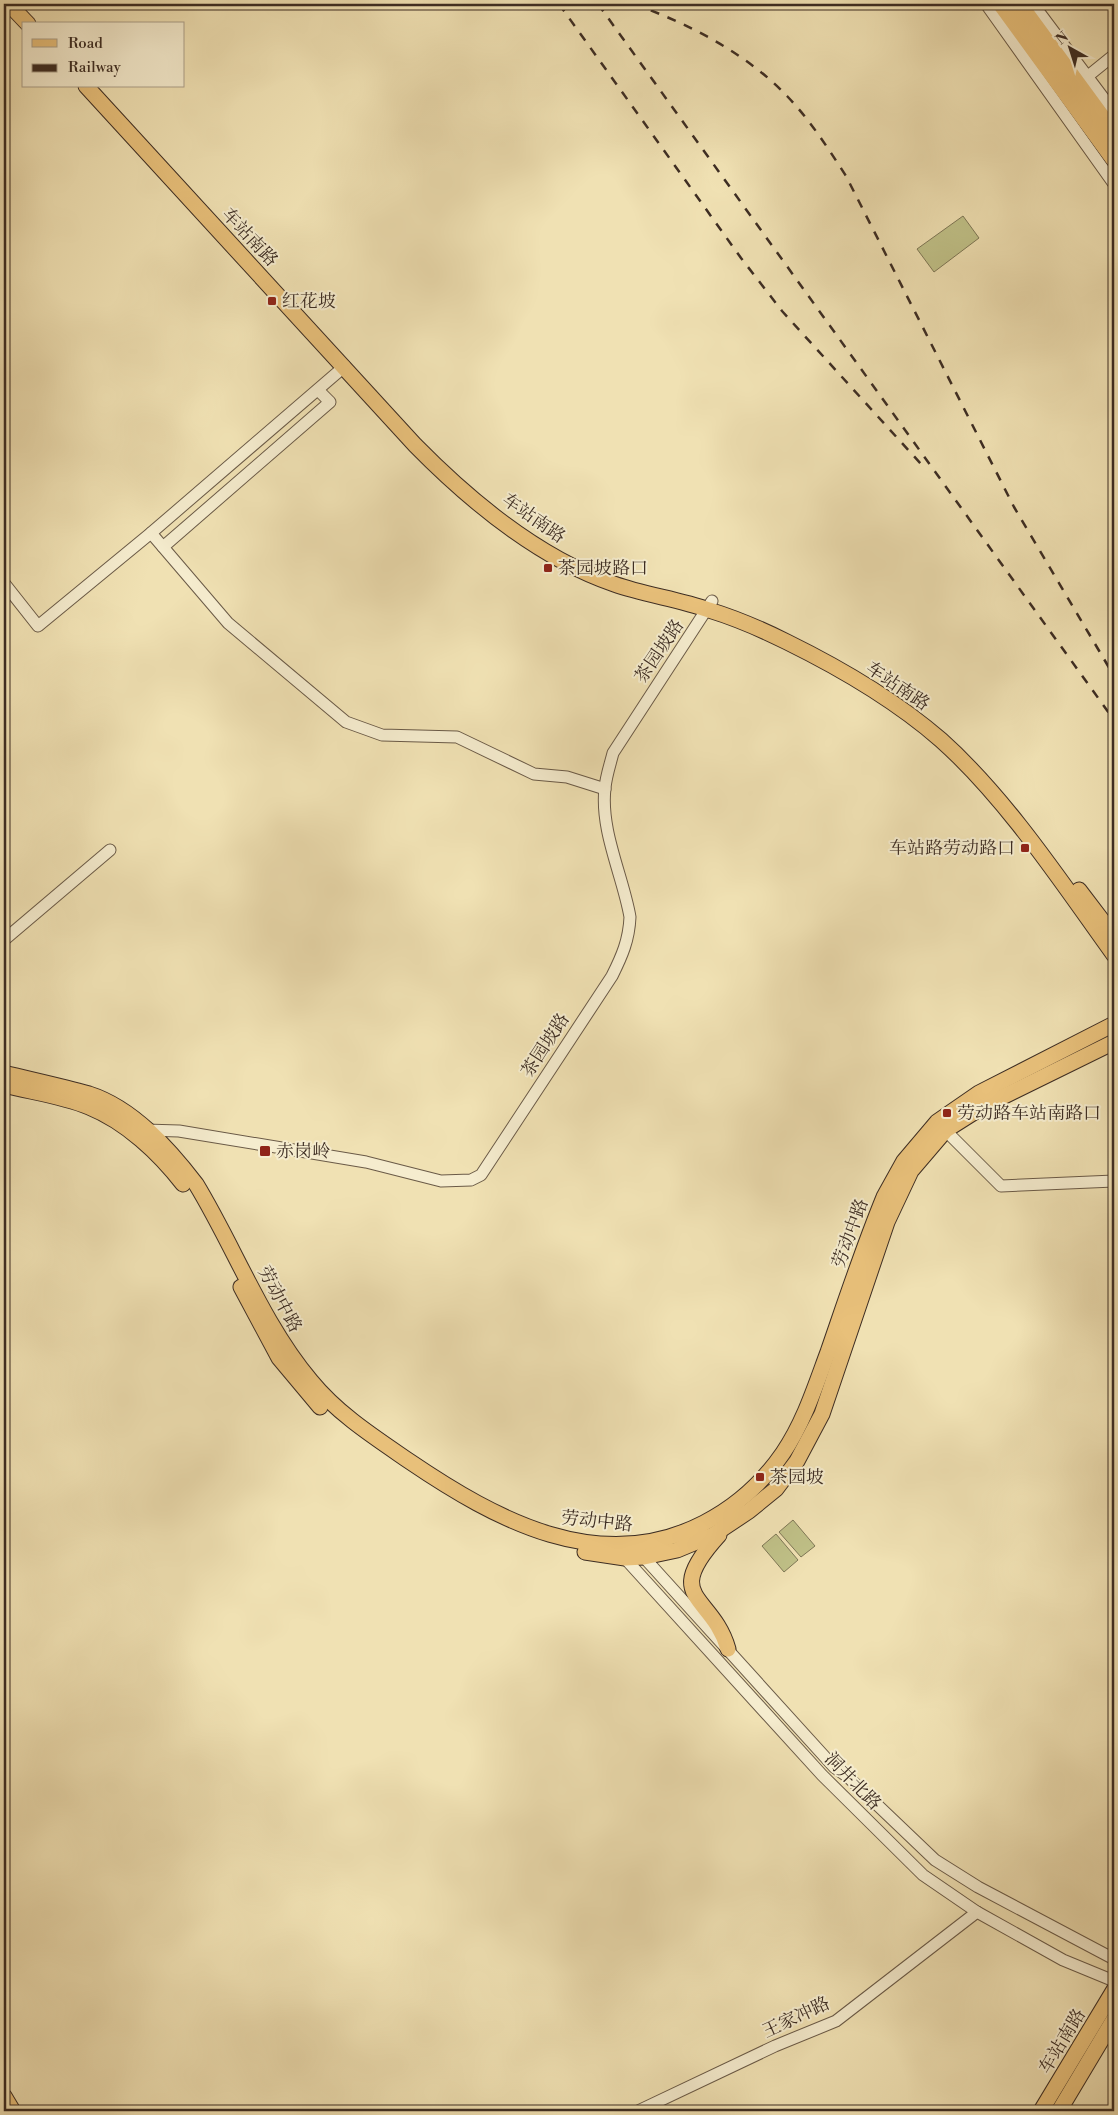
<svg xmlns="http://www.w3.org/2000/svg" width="1118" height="2115" font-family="'Libre Bodoni','Noto Serif SC',serif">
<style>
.green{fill:#c0c188;stroke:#7e7756}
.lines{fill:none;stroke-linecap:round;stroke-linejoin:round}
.minor-casing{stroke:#6a5a47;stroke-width:13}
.major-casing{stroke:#3d2d23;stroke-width:17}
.highway-casing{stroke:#3d2d23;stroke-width:19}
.minor{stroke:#f5ecce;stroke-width:11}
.major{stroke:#e8c07a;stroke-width:15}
.highway{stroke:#e8c07a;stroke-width:18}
.rail{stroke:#3d2d23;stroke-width:2.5;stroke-dasharray:9 9;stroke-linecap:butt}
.poi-dot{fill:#8f2418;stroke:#f5ecce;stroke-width:2}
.labels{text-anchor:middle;stroke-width:4;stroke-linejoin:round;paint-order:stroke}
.street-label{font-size:18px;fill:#3d2d23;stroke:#f5ecce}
.poi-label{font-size:18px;fill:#3d2d23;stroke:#f5ecce;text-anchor:start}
</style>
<rect width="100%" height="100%" fill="#f0e1b3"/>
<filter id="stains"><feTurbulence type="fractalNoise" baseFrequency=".004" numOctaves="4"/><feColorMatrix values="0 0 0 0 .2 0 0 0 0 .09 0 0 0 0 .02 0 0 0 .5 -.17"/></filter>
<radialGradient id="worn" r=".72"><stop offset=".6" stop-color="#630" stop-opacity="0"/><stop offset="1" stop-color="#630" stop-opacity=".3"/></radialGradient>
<g class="green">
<path d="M963 216 979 238 934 272 917 249Z"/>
<path d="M793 1520 815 1546 801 1557 779 1532Z"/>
<path d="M776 1534 798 1560 784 1572 762 1546Z"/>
</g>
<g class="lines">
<g class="minor-casing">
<g id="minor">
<path d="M986 4 1114 184"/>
<path d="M1033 4 1114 112"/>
<path d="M1088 76 1114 55"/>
<path d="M151 533 228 623 346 722 382 735 457 737 534 774 567 777 605 789"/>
<path d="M163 547 330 402 318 390"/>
<path d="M4 583 38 626 151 533 345 366"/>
<path d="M4 940 110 850"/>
<path d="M940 1125 1001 1186 1114 1181"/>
<path d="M145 1130 179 1131 366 1162 441 1181 471 1180 481 1175 612 976C622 956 629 940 630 917 623 876 600 831 605 788 606 776 610 765 613 753L712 601"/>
<path d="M640 1553 834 1767 848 1777 935 1860 978 1887 1114 1959"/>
<path d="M621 1554 822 1775 923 1875 977 1912 1063 1960 1114 1981"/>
<path d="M638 2111 775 2046 836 2021 977 1912"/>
</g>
</g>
<g class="major-casing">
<g id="major">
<path d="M9 4 28 24"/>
<path d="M86 86 415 445C470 501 538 558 614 584 645 595 678 599 709 610 735 618 763 630 787 642 842 669 895 700 941 740 1007 799 1062 883 1114 955"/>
<path d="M1079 890 1114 936"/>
<path d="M4 1073C32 1080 61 1086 89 1094 133 1108 169 1149 196 1184 235 1248 262 1323 311 1381 338 1414 374 1437 409 1461 496 1520 600 1577 704 1523 735 1507 763 1482 783 1453 804 1422 815 1387 828 1352 846 1300 863 1248 884 1197L904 1161 937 1122 979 1093 1114 1024"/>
<path d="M4 1085C31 1092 63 1096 89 1107 126 1122 159 1153 183 1184"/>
<path d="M241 1287 279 1358 320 1407"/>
<path d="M719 1535C660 1600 712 1593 728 1649"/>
<path d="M585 1552 625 1558 644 1557 677 1550 713 1535 749 1511 776 1489 797 1461 822 1414 887 1222 911 1171 946 1130 984 1106 1114 1042"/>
<path d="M4 2096 13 2111"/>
<path d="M1041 2111 1114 1990"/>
<path d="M1059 2111 1114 2019"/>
</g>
</g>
<g class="highway-casing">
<g id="highway">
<path d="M1002 4 1114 158"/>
<path d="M1018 4 1114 135"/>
</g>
</g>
<use href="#minor" class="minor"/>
<use href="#major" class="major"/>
<use href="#highway" class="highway"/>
<g class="rail">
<path d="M559 4 741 258 782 311 921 464"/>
<path d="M598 4 1114 720"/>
<path d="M634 4C689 24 746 53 787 96 810 120 828 148 846 176L1014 507 1114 676"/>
</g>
</g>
<g class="poi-dot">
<rect x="267" y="296" width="10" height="10" rx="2.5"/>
<rect x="543" y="563" width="10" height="10" rx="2.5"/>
<rect x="1020" y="843" width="10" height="10" rx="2.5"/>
<rect x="942" y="1108" width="10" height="10" rx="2.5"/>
<rect x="259" y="1145" width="12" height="12" rx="2.5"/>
<rect x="755" y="1472" width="10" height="10" rx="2.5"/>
</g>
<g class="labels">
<g class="street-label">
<text transform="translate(250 237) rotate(47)" y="6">车站南路</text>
<text transform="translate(534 518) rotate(35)" y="6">车站南路</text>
<text transform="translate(659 651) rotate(-56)" y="6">茶园坡路</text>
<text transform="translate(898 686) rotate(34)" y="6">车站南路</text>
<text transform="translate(545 1045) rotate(-57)" y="6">茶园坡路</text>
<text transform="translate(850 1233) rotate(-70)" y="6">劳动中路</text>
<text transform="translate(280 1299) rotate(62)" y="6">劳动中路</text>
<text transform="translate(597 1521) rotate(6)" y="6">劳动中路</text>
<text transform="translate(853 1781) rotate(46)" y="6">洞井北路</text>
<text transform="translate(796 2017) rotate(-25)" y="6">王家冲路</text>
<text transform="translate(1062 2041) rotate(-59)" y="6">车站南路</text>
</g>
<g class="poi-label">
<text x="282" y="307">红花坡</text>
<text x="558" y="574">茶园坡路口</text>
<text x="1015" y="854" text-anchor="end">车站路劳动路口</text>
<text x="957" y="1119">劳动路车站南路口</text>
<text x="276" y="1157">赤岗岭</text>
<text x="770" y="1483">茶园坡</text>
</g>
</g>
<rect width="1118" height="2115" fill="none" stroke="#f0e1b3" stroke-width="20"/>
<rect x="5" y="5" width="1108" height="2105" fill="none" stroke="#3d2d23" stroke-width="2.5"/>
<rect x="10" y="10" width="1098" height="2095" fill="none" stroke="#3d2d23"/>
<rect x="22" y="22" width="162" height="65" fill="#f5ecce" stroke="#aba08a"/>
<rect x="32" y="39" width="25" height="8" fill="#e8c07a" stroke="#aba08a"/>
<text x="68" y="48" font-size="15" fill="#3d2d23">Road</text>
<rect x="32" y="64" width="25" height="8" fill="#3d2d23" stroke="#aba08a"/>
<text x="68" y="72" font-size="15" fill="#3d2d23">Railway</text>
<g transform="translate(1070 48) rotate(321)" stroke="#f5ecce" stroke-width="4" paint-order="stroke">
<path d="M0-4L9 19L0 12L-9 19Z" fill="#3d2d23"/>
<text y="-8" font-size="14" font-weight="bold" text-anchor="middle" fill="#3d2d23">N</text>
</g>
<rect width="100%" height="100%" filter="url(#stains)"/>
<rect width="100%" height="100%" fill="url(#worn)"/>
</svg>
